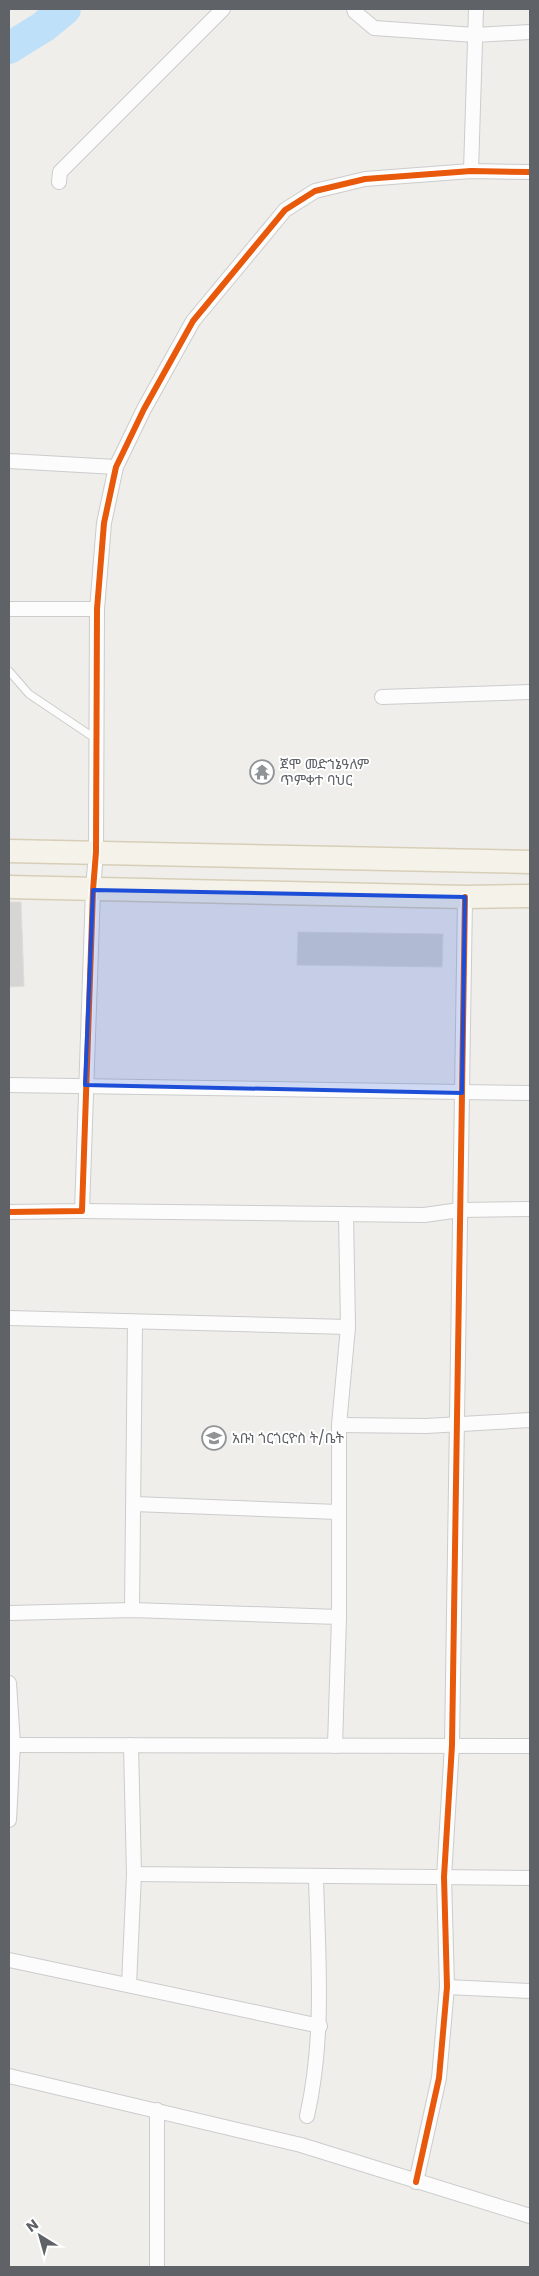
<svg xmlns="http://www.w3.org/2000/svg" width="539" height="2276" font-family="Poppins,'Noto Sans Ethiopic',sans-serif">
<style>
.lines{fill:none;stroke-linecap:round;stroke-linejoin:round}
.river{stroke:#bfe0f9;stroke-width:32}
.building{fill:#d6d5d3;stroke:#deddd9}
.service-casing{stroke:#cbcccc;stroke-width:9}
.minor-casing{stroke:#cbcccc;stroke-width:16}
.primary-casing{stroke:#d7ceb8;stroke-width:25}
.service{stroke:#fdfcfc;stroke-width:7}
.minor{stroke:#fdfcfc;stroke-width:14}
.primary{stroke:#f4f2e9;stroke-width:22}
.cycleway-casing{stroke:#fff;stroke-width:9}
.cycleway{stroke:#e8590c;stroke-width:6}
.marked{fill:#1d4ed8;fill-opacity:0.2;stroke:#1d4ed8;stroke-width:4;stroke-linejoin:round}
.labels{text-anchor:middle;stroke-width:4;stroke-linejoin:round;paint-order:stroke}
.poi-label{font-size:14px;fill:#5f6368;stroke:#fff;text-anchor:start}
</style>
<rect width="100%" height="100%" fill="#efeeea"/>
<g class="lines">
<path class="river" d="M9 48 43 27 65 9"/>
</g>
<g class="building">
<path d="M9 902H21L24 986 9 987Z"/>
<path d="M298 932 443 934 442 967 297 965Z"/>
</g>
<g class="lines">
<g class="service-casing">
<path id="service" d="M9 671 29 694 96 739"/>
</g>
<g class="minor-casing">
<g id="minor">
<path d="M354 9 355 12 374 28 475 35 530 32"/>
<path d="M471 171 476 9"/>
<path d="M59 182 60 172 223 9"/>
<path d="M9 461 116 467"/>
<path d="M9 609H97"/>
<path d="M382 697 530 692"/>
<path d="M9 1085 530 1093"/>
<path d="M82 1211 424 1215 460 1210 530 1209"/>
<path d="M9 1212 82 1211 93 890 96 852 97 609 104 523 116 467 144 409 193 321 285 210 315 191 365 179 471 171 530 172"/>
<path d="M9 1318 348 1327"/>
<path d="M339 1425 426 1426 530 1420"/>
<path d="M134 1504 338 1512"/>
<path d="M132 1610 135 1323"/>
<path d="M9 1613 132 1610 339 1617"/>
<path d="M9 1683 13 1744 9 1820"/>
<path d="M9 1745 530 1746"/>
<path d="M131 1745 134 1874 530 1878"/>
<path d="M335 1746 339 1617V1425L348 1327 346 1214"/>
<path d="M9 1960 320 2026"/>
<path d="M129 1985 134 1874"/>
<path d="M447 1987 530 1991"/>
<path d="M9 2076 301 2145 530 2216"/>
<path d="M157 2110V2267"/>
<path d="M307 2116C325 2037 318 1957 316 1877"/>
<path d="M416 2182 439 2078 447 1987 444 1877 452 1745 465 897"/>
</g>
</g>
<g class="primary-casing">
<g id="primary">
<path d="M9 851 530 862"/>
<path d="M9 887 465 897 530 896"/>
</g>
</g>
<use href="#service" class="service"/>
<use href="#minor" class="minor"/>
<use href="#primary" class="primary"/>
<g class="cycleway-casing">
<g id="cycleway">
<path d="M9 1212 82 1211 93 890 96 852 97 609 104 523 116 467 144 409 193 321 285 210 315 191 365 179 471 171 530 172"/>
<path d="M416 2182 439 2078 447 1987 444 1877 452 1745 465 897"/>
</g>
</g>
<use href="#cycleway" class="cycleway"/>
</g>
<path class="marked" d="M93 890 465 897 462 1093 85 1085Z"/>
<defs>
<g id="temple-ring" transform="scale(1.25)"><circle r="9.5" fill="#fff" stroke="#919496" stroke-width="1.5"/><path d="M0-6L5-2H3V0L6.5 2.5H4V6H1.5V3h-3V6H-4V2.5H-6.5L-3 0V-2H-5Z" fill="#919496"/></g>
<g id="school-ring" transform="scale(1.25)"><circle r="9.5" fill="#fff" stroke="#919496" stroke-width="1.5"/><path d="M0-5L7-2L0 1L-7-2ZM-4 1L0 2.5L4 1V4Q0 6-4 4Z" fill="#919496"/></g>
</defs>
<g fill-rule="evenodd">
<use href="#temple-ring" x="262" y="772"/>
<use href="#school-ring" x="214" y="1438"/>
</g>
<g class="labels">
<g class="poi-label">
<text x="280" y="769">ጀሞ መድኀኔዓለም<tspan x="280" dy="16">ጥምቀተ ባህር</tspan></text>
<text x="232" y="1443">አቡነ ጎርጎርዮስ ት/ቤት</text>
</g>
</g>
<rect width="539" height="2276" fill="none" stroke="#5f6368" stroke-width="20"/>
<g transform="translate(40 2236) rotate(323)" stroke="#ffffff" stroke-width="4" paint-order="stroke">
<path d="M0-4L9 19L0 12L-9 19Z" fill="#5f6368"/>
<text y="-8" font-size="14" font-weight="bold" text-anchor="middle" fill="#5f6368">N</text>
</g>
</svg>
